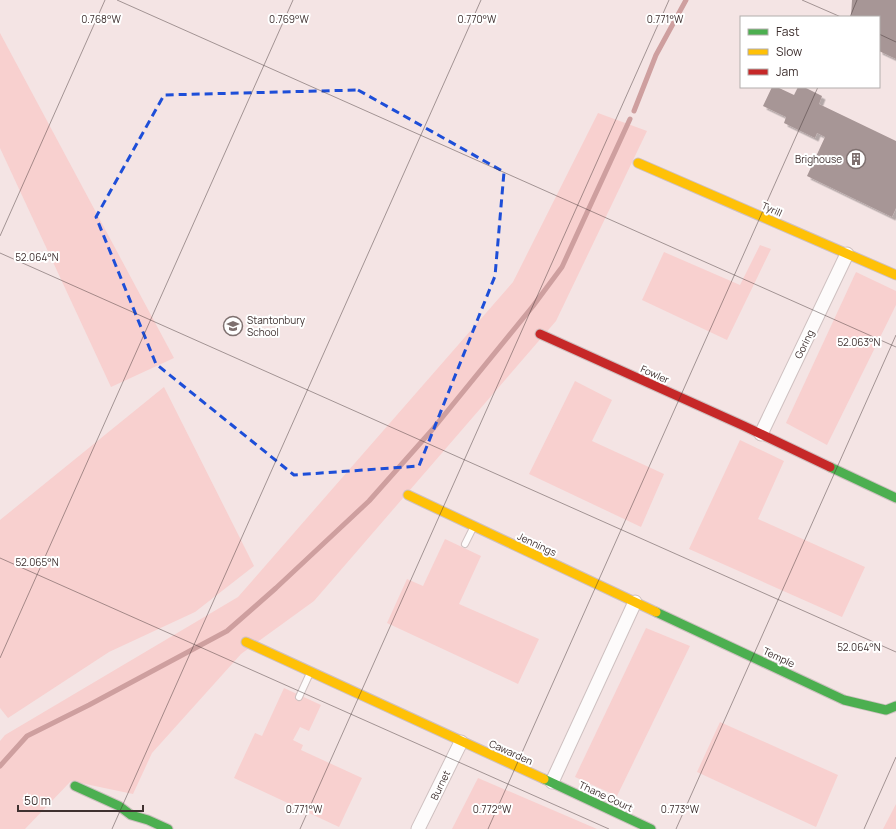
<svg xmlns="http://www.w3.org/2000/svg" width="896" height="829" font-family="Manrope,sans-serif">
<style>
.green{fill:#f8d0cf}
.lines{fill:none;stroke-linecap:round;stroke-linejoin:round}
.stream{stroke:#ce9f9f;stroke-width:5}
.building{fill:#a79696;filter:url(#shadow)}
.lane-casing{stroke:#cec0c0;stroke-width:8}
.street-casing{stroke:#cec0c0;stroke-width:15}
.fast-casing{stroke:#cec0c0;stroke-width:11}
.slow-casing{stroke:#cec0c0;stroke-width:11}
.jam-casing{stroke:#cec0c0;stroke-width:11}
.lane{stroke:#fdfbfb;stroke-width:6}
.street{stroke:#fdfbfb;stroke-width:13}
.fast{stroke:#4caf50;stroke-width:9}
.slow{stroke:#ffc107;stroke-width:9}
.jam{stroke:#c62828;stroke-width:9}
.marked{fill:none;stroke:#1d4ed8;stroke-width:3;stroke-dasharray:8 5;stroke-linejoin:round}
.ticks{fill:none;stroke:#3f3130;stroke-width:1;stroke-opacity:0.45}
.labels{text-anchor:middle;stroke-width:4;stroke-linejoin:round;paint-order:stroke}
.poi-label{font-size:10px;fill:#3f3130;stroke:#fff;text-anchor:end}
.street-label{font-size:10px;fill:#3f3130;stroke:#fff}
.ticks-label{font-size:10px;text-anchor:middle;fill:#3f3130;stroke:#fff;stroke-width:4;stroke-linejoin:round;paint-order:stroke}
</style>
<defs>
<filter id="shadow"><feDropShadow dx="3.5" dy="3.5" stdDeviation="0" flood-color="#0004"/></filter>
</defs>
<rect width="100%" height="100%" fill="#f4e4e4"/>
<g class="green">
<path d="M0 33 174 358 111 387 0 148Z"/>
<path d="M598 113 647 131 556 321 314 601 241 654 152 753 133 794 71 781 25 829H0V741L5 735 238 597 513 282Z"/>
<path d="M760 245 771 249 727 340 642 300 664 252 740 285Z"/>
<path d="M856 272 896 291V305L827 445 786 423Z"/>
<path d="M575 381 612 400 592 441 664 474 641 527 529 474Z"/>
<path d="M164 387 254 566 195 612 109 652 8 718 0 708V520Z"/>
<path d="M740 440 784 461 758 519 865 567 842 617 689 549Z"/>
<path d="M445 539 481 556 459 604 539 639 518 684 387 623 407 579 423 586Z"/>
<path d="M646 628 690 646 617 796 575 777Z"/>
<path d="M284 688 321 705 309 731 300 727 293 740 303 745 301 750 362 778 339 827 234 778 255 733 262 736Z"/>
<path d="M720 722 838 775 816 827 697 772Z"/>
<path d="M478 778 597 829H452Z"/>
<path d="M896 804V829H883Z"/>
</g>
<g class="lines">
<g class="stream">
<path d="M634 111 656 55 686 0"/>
<path d="M0 766 27 736 89 705 227 631 276 588 369 501 432 430 533 306 562 267 630 119"/>
</g>
</g>
<g class="building">
<path d="M852 0H896V59L879 51V17H851Z"/>
<path d="M772 87H777L794 95 798 87H804L822 96 819 104 896 141V208L892 217 807 176 825 137 817 133 815 138 784 123 786 117 763 106Z"/>
</g>
<g class="lines">
<g class="lane-casing">
<g id="lane">
<path d="M465 544 473 528"/>
<path d="M299 697 310 673"/>
</g>
</g>
<g class="street-casing">
<g id="street">
<path d="M761 434 847 254"/>
<path d="M552 782 635 602"/>
<path d="M418 829 461 742"/>
</g>
</g>
<g class="fast-casing">
<g id="fast">
<path d="M830 467 896 498"/>
<path d="M656 612 844 700 886 710 896 706"/>
<path d="M544 779 651 829"/>
<path d="M75 786 119 806 131 815 148 820 168 829"/>
</g>
</g>
<g class="slow-casing">
<g id="slow">
<path d="M638 163 896 275"/>
<path d="M408 495 656 612"/>
<path d="M246 642 544 779"/>
</g>
</g>
<g class="jam-casing">
<path id="jam" d="M540 334 744 426 830 467"/>
</g>
<use href="#lane" class="lane"/>
<use href="#street" class="street"/>
<use href="#fast" class="fast"/>
<use href="#slow" class="slow"/>
<use href="#jam" class="jam"/>
</g>
<path class="marked" d="M358 90 504 172 495 276 419 466 294 475 156 364 96 217 164 95Z"/>
<path class="ticks" d="M117 0 896 347M802 0 841 17M850 17 857 0M879 34 896 42M0 236 105 0M0 253 896 652M0 558 609 829M0 658 293 0M112 829 481 0M300 829 669 0M488 829 818 87M676 829 896 335M864 829 896 757"/>
<defs>
<g id="building-ring" transform="scale(1)"><circle r="9.5" fill="#fff" stroke="#7e706f" stroke-width="1.5"/><path d="M-4-6H4V6H1V3H-1V6H-4ZM-2.5-4.3h1.7v1.8h-1.7ZM.8-4.3h1.7v1.8H.8ZM-2.5-1h1.7V.8h-1.7ZM.8-1h1.7V.8H.8Z" fill="#7e706f"/></g>
<g id="school-ring" transform="scale(1)"><circle r="9.5" fill="#fff" stroke="#7e706f" stroke-width="1.5"/><path d="M0-5L7-2L0 1L-7-2ZM-4 1L0 2.5L4 1V4Q0 6-4 4Z" fill="#7e706f"/></g>
</defs>
<g fill-rule="evenodd">
<use href="#building-ring" x="856" y="159"/>
<use href="#school-ring" x="233" y="326"/>
</g>
<g class="labels">
<g class="poi-label">
<text x="842" y="163">Brighouse</text>
<text x="247" y="324" text-anchor="start">Stantonbury<tspan x="247" dy="12">School</tspan></text>
</g>
<g class="street-label">
<text transform="translate(772 209) rotate(24)" y="4">Tyrill</text>
<text transform="translate(804 344) rotate(-64)" y="4">Goring</text>
<text transform="translate(655 374) rotate(24)" y="4">Fowler</text>
<text transform="translate(537 544) rotate(25)" y="4">Jennings</text>
<text transform="translate(779 657) rotate(25)" y="4">Temple</text>
<text transform="translate(511 752) rotate(24)" y="4">Cawarden</text>
<text transform="translate(440 785) rotate(-64)" y="4">Burnet</text>
<text transform="translate(606 796) rotate(25)" y="4">Thane Court</text>
</g>
</g>
<g class="ticks-label">
<text x="289" y="23">0.769°W</text>
<text x="477" y="23">0.770°W</text>
<text x="665" y="23">0.771°W</text>
<text x="101" y="23">0.768°W</text>
<text x="37" y="261">52.064°N</text>
<text x="859" y="346">52.063°N</text>
<text x="37" y="566">52.065°N</text>
<text x="859" y="651">52.064°N</text>
<text x="304" y="813">0.771°W</text>
<text x="492" y="813">0.772°W</text>
<text x="680" y="813">0.773°W</text>
</g>
<rect x="740" y="16" width="140" height="72" fill="#ffffff" stroke="#b2adac"/>
<rect x="748" y="29" width="20" height="6" fill="#4caf50" stroke="#b2adac"/>
<text x="776" y="36" font-size="12" fill="#3f3130">Fast</text>
<rect x="748" y="49" width="20" height="6" fill="#ffc107" stroke="#b2adac"/>
<text x="776" y="56" font-size="12" fill="#3f3130">Slow</text>
<rect x="748" y="69" width="20" height="6" fill="#c62828" stroke="#b2adac"/>
<text x="776" y="76" font-size="12" fill="#3f3130">Jam</text>
<path d="M18 805v6h125v-6" fill="none" stroke="#3f3130" stroke-width="2"/>
<text x="24" y="805" font-size="12" fill="#3f3130" stroke="#ffffff" stroke-width="3" paint-order="stroke">50 m</text>
</svg>
